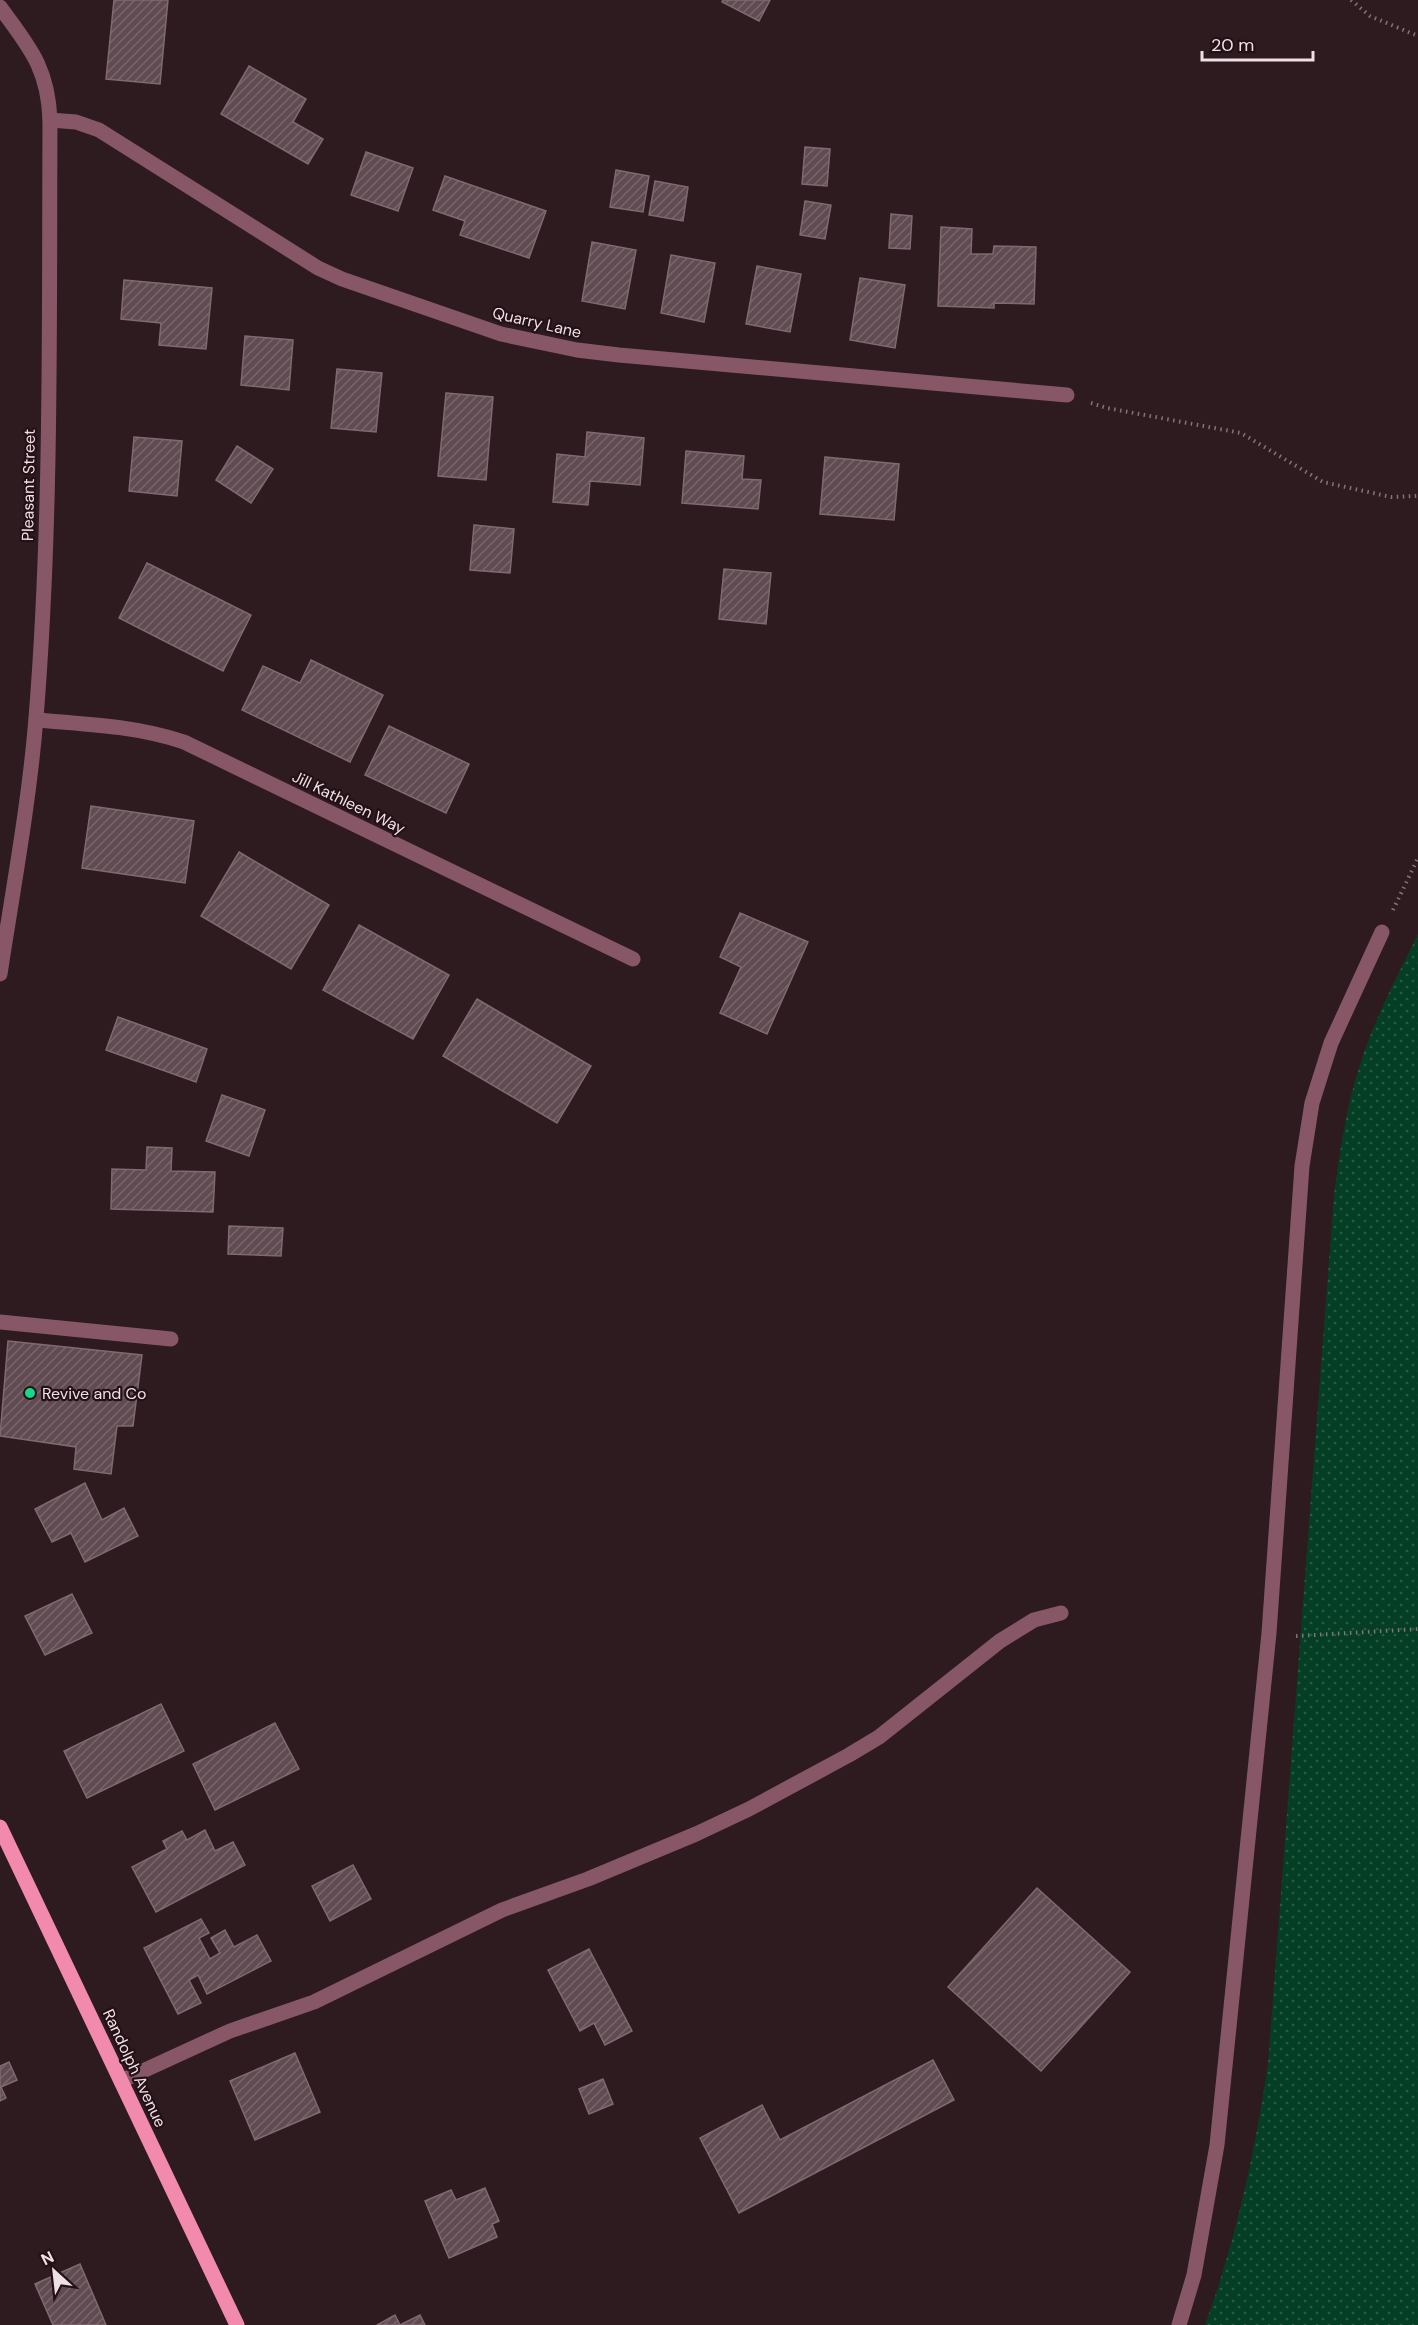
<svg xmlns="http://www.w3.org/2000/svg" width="1418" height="2325" font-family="'DM Sans',sans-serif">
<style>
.grass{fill:url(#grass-dots)}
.building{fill:url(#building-hatch);stroke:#806970;stroke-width:1.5}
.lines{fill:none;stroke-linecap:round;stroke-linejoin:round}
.path{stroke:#847478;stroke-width:4;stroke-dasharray:1.5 4.5;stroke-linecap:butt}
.service{stroke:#885767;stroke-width:15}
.minor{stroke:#885767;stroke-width:15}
.primary{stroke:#f18aad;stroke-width:15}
.poi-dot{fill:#14d989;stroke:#231117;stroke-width:2}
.labels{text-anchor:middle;stroke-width:4.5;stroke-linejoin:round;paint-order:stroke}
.street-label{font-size:16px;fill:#eee0e4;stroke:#231117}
.poi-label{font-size:16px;fill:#eee0e4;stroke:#231117;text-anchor:start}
</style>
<defs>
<pattern id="grass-dots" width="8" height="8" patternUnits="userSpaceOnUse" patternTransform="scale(1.5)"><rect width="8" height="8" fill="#043f25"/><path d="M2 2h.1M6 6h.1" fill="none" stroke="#295a44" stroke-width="1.8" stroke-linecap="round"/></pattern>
<pattern id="building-hatch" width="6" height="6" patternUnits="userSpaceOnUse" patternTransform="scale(1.5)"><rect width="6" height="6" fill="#614b52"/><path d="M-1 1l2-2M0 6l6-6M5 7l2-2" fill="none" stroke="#78656b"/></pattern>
</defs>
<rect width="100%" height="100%" fill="#2d1b20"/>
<path class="grass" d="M1418 934V2325H1205C1237 2237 1254 2156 1268 2064L1334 1195C1340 1151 1346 1107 1360 1065 1374 1019 1397 977 1418 934Z"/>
<g class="building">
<path d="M114 0H168L160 84 106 79Z"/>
<path d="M723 0H770L759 21 722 2Z"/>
<path d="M249 66 306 99 293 122 323 139 308 164 221 114Z"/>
<path d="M805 147 830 149 827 186 802 184Z"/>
<path d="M366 152 413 168 398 211 351 195Z"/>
<path d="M616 170 649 176 643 212 610 207Z"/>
<path d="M445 176 546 211 529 258 460 235 465 221 433 210Z"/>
<path d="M655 181 688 187 683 221 649 215Z"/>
<path d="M805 201 831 205 825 239 800 235Z"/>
<path d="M891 214 912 216 910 249 889 248Z"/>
<path d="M941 227 972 229 971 254H993L994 246 1036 247 1034 304 994 303V308L938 306Z"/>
<path d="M592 242 636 250 625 309 582 301Z"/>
<path d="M671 255 715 263 704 322 661 313Z"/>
<path d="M757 266 801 274 790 332 746 324Z"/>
<path d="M860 278 905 285 895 348 850 340Z"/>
<path d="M124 280 212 288 206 349 159 345 161 323 121 319Z"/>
<path d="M245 336 293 340 289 390 241 385Z"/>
<path d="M337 369 382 373 376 432 331 428Z"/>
<path d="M446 393 493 397 486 480 438 476Z"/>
<path d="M587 432 644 438 640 485 590 481 588 505 553 502 557 454 585 457Z"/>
<path d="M134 437 182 441 177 496 129 491Z"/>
<path d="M237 446 273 469 251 503 216 480Z"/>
<path d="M686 451 744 456 742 479 761 480 758 509 682 503Z"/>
<path d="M825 457 899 464 894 520 820 514Z"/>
<path d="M474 525 514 529 510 573 470 570Z"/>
<path d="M147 563 251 615 223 671 119 618Z"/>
<path d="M724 569 771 573 766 624 719 619Z"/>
<path d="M311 660 383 695 350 762 242 710 263 666 300 683Z"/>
<path d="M389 726 469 764 446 813 365 775Z"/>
<path d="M91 806 194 821 185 883 82 868Z"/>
<path d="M239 852 329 905 291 969 201 916Z"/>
<path d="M740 913 808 942 767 1034 720 1013 741 967 720 957Z"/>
<path d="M359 925 449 975 413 1039 323 990Z"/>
<path d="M477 999 591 1066 557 1123 443 1056Z"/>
<path d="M118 1017 207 1049 196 1082 106 1050Z"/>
<path d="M222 1095 265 1110 249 1156 206 1141Z"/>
<path d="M147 1147 172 1148 171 1171 215 1172 213 1212 111 1209 112 1169 146 1170Z"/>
<path d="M229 1226 283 1228 281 1256 228 1254Z"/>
<path d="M8 1341 142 1355 133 1426H117L111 1474 74 1469 76 1447 0 1436Z"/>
<path d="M85 1483 102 1520 124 1508 138 1536 85 1562 71 1533 52 1542 35 1509Z"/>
<path d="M72 1594 92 1633 45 1655 25 1616Z"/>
<path d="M161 1704 184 1751 87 1798 64 1751Z"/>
<path d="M275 1723 299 1769 215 1810 193 1764Z"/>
<path d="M205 1830 215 1851 233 1842 245 1865 156 1912 132 1867 167 1849 163 1841 182 1831 187 1840Z"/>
<path d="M353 1865 371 1899 330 1921 312 1886Z"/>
<path d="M1037 1888 1130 1972 1041 2071 948 1987Z"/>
<path d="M201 1919 209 1933 199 1938 210 1959 220 1953 211 1938 225 1930 234 1947 257 1935 271 1961 207 1994 198 1975 189 1980 201 2003 178 2014 144 1948Z"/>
<path d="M589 1949 632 2031 605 2045 594 2023 580 2031 548 1970Z"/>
<path d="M295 2053 320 2112 255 2140 230 2081Z"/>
<path d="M933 2060 954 2100 739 2213 700 2138 762 2105 780 2140Z"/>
<path d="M9 2062 17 2080 1 2087 6 2098 0 2101V2066Z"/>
<path d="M603 2079 613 2104 589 2114 579 2089Z"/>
<path d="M485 2188 499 2221 492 2224 497 2237 449 2258 425 2201 451 2190 456 2200Z"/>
<path d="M80 2264 106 2325H53L35 2284Z"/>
<path d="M395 2315 400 2325H377Z"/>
<path d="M420 2315 425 2325H400Z"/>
</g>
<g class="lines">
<g class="path">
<path d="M1351 0 1370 16 1418 36"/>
<path d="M1091 403 1107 408 1241 433 1323 482 1391 497 1418 496"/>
<path d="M1393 910 1418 858"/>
<path d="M1296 1636 1418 1629"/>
</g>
<g class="service">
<path d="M0 1322 171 1339"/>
<path d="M121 2081 230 2031 314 2002 502 1910 588 1879 696 1834 749 1809 849 1755 879 1737 1000 1641 1034 1620 1061 1613"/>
<path d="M1179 2325 1194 2275 1217 2145 1269 1633 1302 1166 1312 1103 1331 1043 1382 932"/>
</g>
<g class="minor">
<path d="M0 7C29 47 48 67 50 120 49 319 52 519 36 718 29 804 13 889 0 974"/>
<path d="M50 120 76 122 99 130 318 268 342 279 501 334 577 350 619 355 1067 395"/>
<path d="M36 720C86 724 136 726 184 742L633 959"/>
</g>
<path class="primary" d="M0 1827 237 2325"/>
</g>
<circle class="poi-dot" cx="30" cy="1393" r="6"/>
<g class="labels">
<g class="street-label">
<text transform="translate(537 322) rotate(13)" y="6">Quarry Lane</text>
<text transform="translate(28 485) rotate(-89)" y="6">Pleasant Street</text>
<text transform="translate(349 802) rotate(26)" y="6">Jill Kathleen Way</text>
<text transform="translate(135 2068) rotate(65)" y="6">Randolph Avenue</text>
</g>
<g class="poi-label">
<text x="42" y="1399">Revive and Co</text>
</g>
</g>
<g transform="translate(54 2271) rotate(333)" stroke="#231117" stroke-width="4.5" paint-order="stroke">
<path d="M0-4.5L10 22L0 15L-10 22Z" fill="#eee0e4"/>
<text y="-9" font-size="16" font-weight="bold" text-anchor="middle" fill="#eee0e4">N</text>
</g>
<path d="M1202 51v9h111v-9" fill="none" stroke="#eee0e4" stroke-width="3"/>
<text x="1211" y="51" font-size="18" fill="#eee0e4" stroke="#231117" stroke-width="4.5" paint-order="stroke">20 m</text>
</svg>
